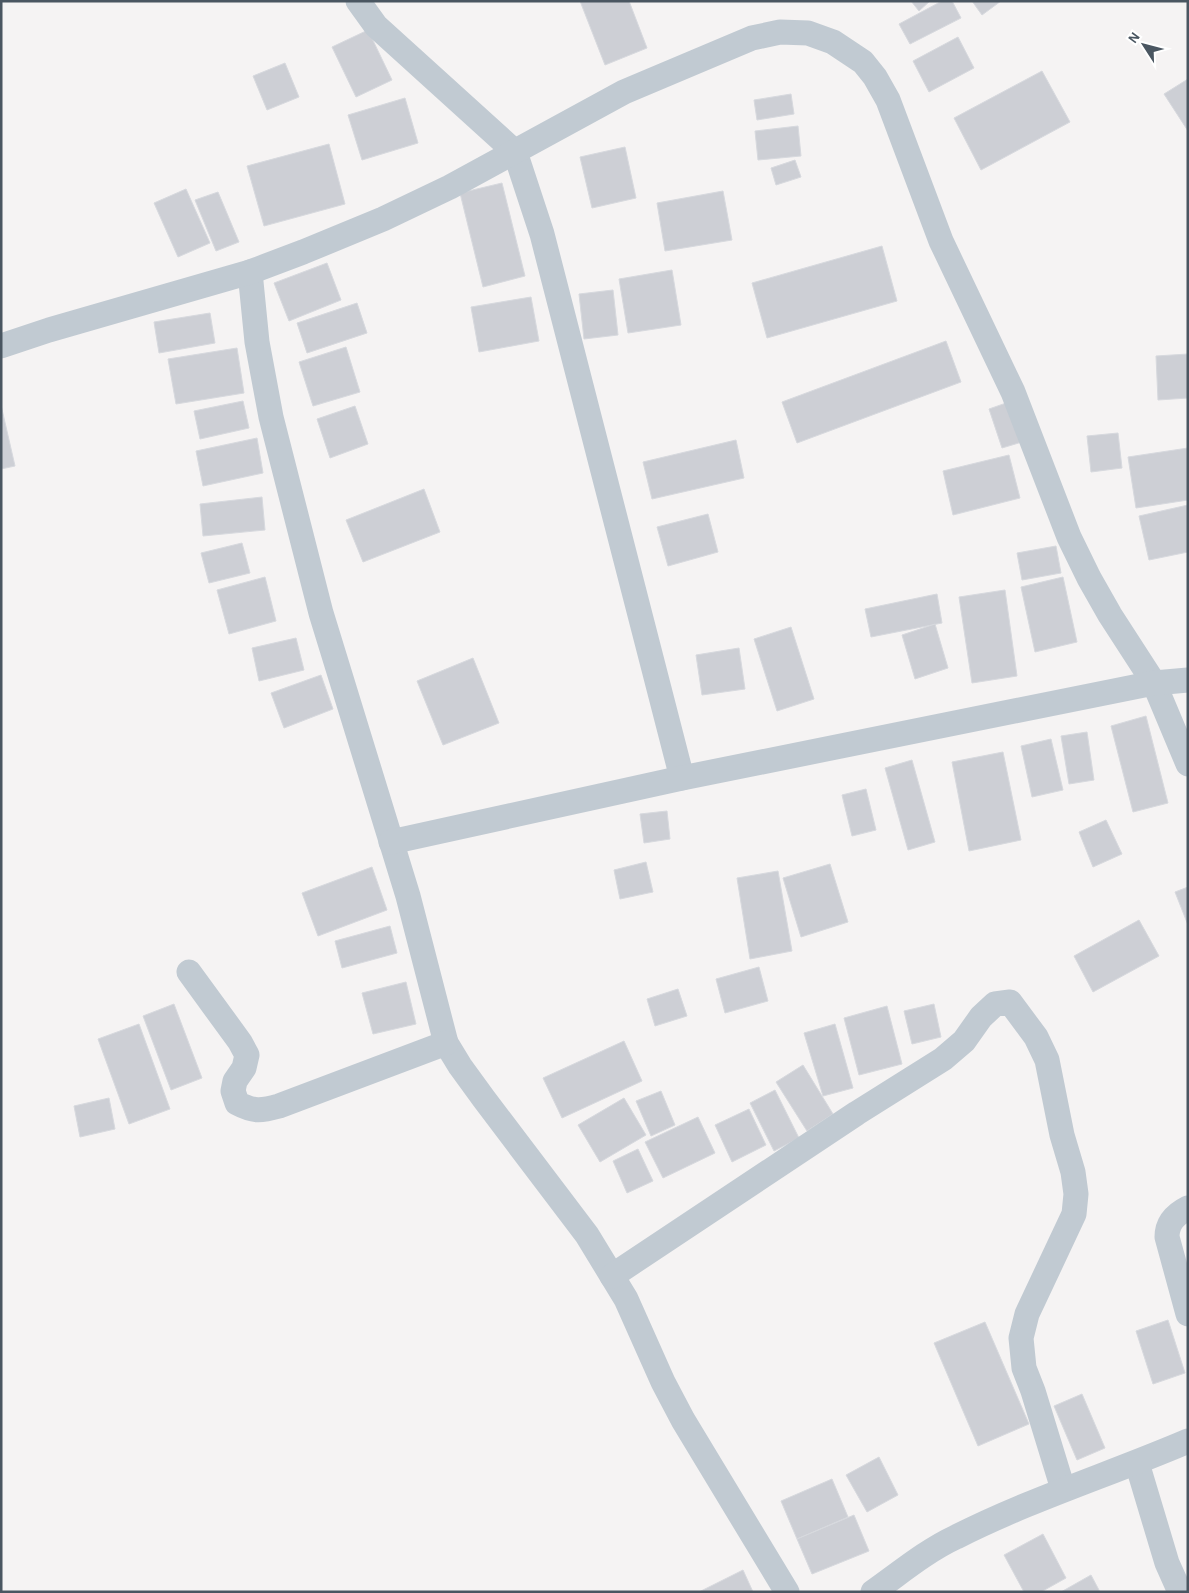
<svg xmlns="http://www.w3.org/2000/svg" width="1189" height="1593" font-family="'Alegreya Sans',sans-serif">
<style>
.building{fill:#cdcfd5;stroke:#d7d9de}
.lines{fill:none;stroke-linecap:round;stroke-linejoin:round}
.street{stroke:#c1cad2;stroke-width:25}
</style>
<rect width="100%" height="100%" fill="#f5f3f3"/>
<g class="building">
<path d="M580 1H629L647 48 605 65Z"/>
<path d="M911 1H930L919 11Z"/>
<path d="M942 1H952L961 18 910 44 899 24Z"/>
<path d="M972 1H1001L982 15Z"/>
<path d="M368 30 392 80 356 97 332 47Z"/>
<path d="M958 37 974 68 929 92 913 61Z"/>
<path d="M285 63 299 97 267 110 253 76Z"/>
<path d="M1042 71 1070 122 981 170 954 118Z"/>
<path d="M1188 79V131L1164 94Z"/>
<path d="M791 94 794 114 757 120 754 100Z"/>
<path d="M405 98 418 143 362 160 348 115Z"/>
<path d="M798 126 801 156 758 160 755 131Z"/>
<path d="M329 144 345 204 264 226 247 166Z"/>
<path d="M625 147 636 198 592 208 580 157Z"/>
<path d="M795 160 801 177 776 185 771 168Z"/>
<path d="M502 183 525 276 483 287 460 193Z"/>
<path d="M186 189 210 243 178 257 154 203Z"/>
<path d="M723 191 732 240 665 251 657 203Z"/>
<path d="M218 192 239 242 216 251 195 200Z"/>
<path d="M882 246 897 301 767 338 752 283Z"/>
<path d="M327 263 341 300 289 321 274 283Z"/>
<path d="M672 270 681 325 628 333 619 279Z"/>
<path d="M613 290 618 335 584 339 579 294Z"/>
<path d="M531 297 539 341 479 352 471 307Z"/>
<path d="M357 303 367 333 307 353 297 323Z"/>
<path d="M210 313 215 343 159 353 154 322Z"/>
<path d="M946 341 961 382 797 443 782 402Z"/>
<path d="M346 347 360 392 313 406 299 362Z"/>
<path d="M237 348 244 393 176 404 168 359Z"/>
<path d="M1188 354V398L1158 400 1156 356Z"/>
<path d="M243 401 249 428 200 439 194 411Z"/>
<path d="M1009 402 1022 442 1002 448 989 409Z"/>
<path d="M1 405 15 466 1 469Z"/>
<path d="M355 406 368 444 330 458 317 419Z"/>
<path d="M1118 433 1122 468 1091 472 1087 436Z"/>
<path d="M257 438 263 473 203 486 196 451Z"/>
<path d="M736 440 744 478 652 499 643 462Z"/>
<path d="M1188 448V500L1136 508 1128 457Z"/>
<path d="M1009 455 1020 498 953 515 943 471Z"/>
<path d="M424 489 440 532 363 562 346 520Z"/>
<path d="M262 497 265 530 203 536 200 504Z"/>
<path d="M1188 505V552L1149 560 1139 516Z"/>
<path d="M708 514 718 552 668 566 657 527Z"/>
<path d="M242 543 250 573 209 583 201 553Z"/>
<path d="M1056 546 1061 573 1022 580 1017 553Z"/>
<path d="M265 577 276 621 229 634 217 590Z"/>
<path d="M1063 577 1077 642 1035 652 1021 587Z"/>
<path d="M1005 590 1017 676 972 683 959 597Z"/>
<path d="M937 594 942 623 871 637 865 609Z"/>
<path d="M935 624 948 668 915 679 902 635Z"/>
<path d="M791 627 814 699 777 711 754 639Z"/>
<path d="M296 638 304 670 259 681 252 648Z"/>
<path d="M739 648 745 689 702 695 696 655Z"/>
<path d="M473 658 499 723 443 745 417 681Z"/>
<path d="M321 675 333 709 284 728 271 693Z"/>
<path d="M1146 716 1168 803 1133 812 1111 726Z"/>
<path d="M1087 732 1094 780 1069 784 1061 736Z"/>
<path d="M1051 739 1063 790 1032 797 1021 746Z"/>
<path d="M1003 752 1021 840 969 851 952 762Z"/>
<path d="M912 760 935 842 908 850 885 768Z"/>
<path d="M866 789 876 830 852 836 842 795Z"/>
<path d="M667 811 670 839 644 843 640 814Z"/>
<path d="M1106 820 1122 854 1093 867 1079 832Z"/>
<path d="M646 862 653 892 620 899 614 870Z"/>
<path d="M830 864 848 922 801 937 783 878Z"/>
<path d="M372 867 387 910 318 936 302 893Z"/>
<path d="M778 871 792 951 750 959 737 878Z"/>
<path d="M1188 887V925L1175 892Z"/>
<path d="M1139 920 1159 956 1093 992 1074 956Z"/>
<path d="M390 926 397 953 342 968 335 941Z"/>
<path d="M759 967 768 1001 725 1013 716 979Z"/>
<path d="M406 982 416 1024 373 1034 362 993Z"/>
<path d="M678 989 687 1016 655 1026 647 999Z"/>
<path d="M174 1004 202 1078 171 1090 143 1016Z"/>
<path d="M934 1004 941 1037 912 1044 904 1011Z"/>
<path d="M887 1006 902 1064 859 1075 844 1018Z"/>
<path d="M139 1024 170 1109 129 1124 98 1039Z"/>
<path d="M835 1024 853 1088 823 1096 804 1033Z"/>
<path d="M624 1041 642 1081 562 1118 543 1078Z"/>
<path d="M803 1065 833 1114 807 1131 776 1082Z"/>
<path d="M775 1090 799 1138 774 1151 750 1103Z"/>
<path d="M661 1091 675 1125 651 1136 636 1101Z"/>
<path d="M109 1098 115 1129 80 1137 74 1106Z"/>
<path d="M624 1098 646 1135 600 1162 578 1125Z"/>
<path d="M749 1109 766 1145 732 1162 715 1125Z"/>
<path d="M698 1117 715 1153 663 1178 645 1142Z"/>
<path d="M638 1149 653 1181 627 1193 613 1161Z"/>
<path d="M1168 1320 1185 1373 1153 1384 1136 1331Z"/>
<path d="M985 1322 1029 1424 978 1446 934 1343Z"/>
<path d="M1082 1394 1105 1448 1077 1460 1054 1406Z"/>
<path d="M879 1457 898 1495 867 1512 846 1475Z"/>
<path d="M832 1479 848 1517 797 1539 781 1501Z"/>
<path d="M854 1515 869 1551 812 1574 797 1539Z"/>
<path d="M1043 1534 1066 1578 1041 1592H1024L1004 1555Z"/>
<path d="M743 1570 753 1592H699Z"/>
<path d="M1091 1575 1100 1592H1061Z"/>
</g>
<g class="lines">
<g class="street">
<path d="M358 1 376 26 515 152 542 234 682 778"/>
<path d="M250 272 257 342 271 417 321 613 408 896 446 1043 460 1066 484 1099 587 1235 626 1299 663 1382 683 1420 787 1592"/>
<path d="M1 346 49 330 250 272 303 252 383 219 450 187 624 92 752 38 780 32 808 33 833 42 863 62 875 77 888 100 941 241 1013 392 1069 537 1089 578 1110 615 1154 683 1188 764"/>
<path d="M391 842 682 778 1154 683 1188 680"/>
<path d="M189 972 240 1042 247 1055 244 1068 235 1081 233 1091 237 1103C254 1112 261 1111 279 1106L446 1043"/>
<path d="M1188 1208C1176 1214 1167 1222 1167 1237L1188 1314"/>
<path d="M612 1276 857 1113 943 1059 964 1041 981 1017 995 1004 1010 1002 1036 1037 1047 1060 1062 1135 1073 1172 1076 1194 1074 1214 1027 1314 1021 1338 1024 1368 1033 1391 1063 1489"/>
<path d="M1137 1463 1167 1563 1180 1592"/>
<path d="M873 1592C900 1573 926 1551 956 1537 1031 1499 1111 1474 1188 1441"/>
</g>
</g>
<rect width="1189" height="1593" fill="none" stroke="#4a5661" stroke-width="5"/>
<g transform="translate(1144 45) rotate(306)" stroke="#ffffff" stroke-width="4" paint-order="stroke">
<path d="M0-4L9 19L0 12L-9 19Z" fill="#4a5661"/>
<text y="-8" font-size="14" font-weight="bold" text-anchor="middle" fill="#4a5661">N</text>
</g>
</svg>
